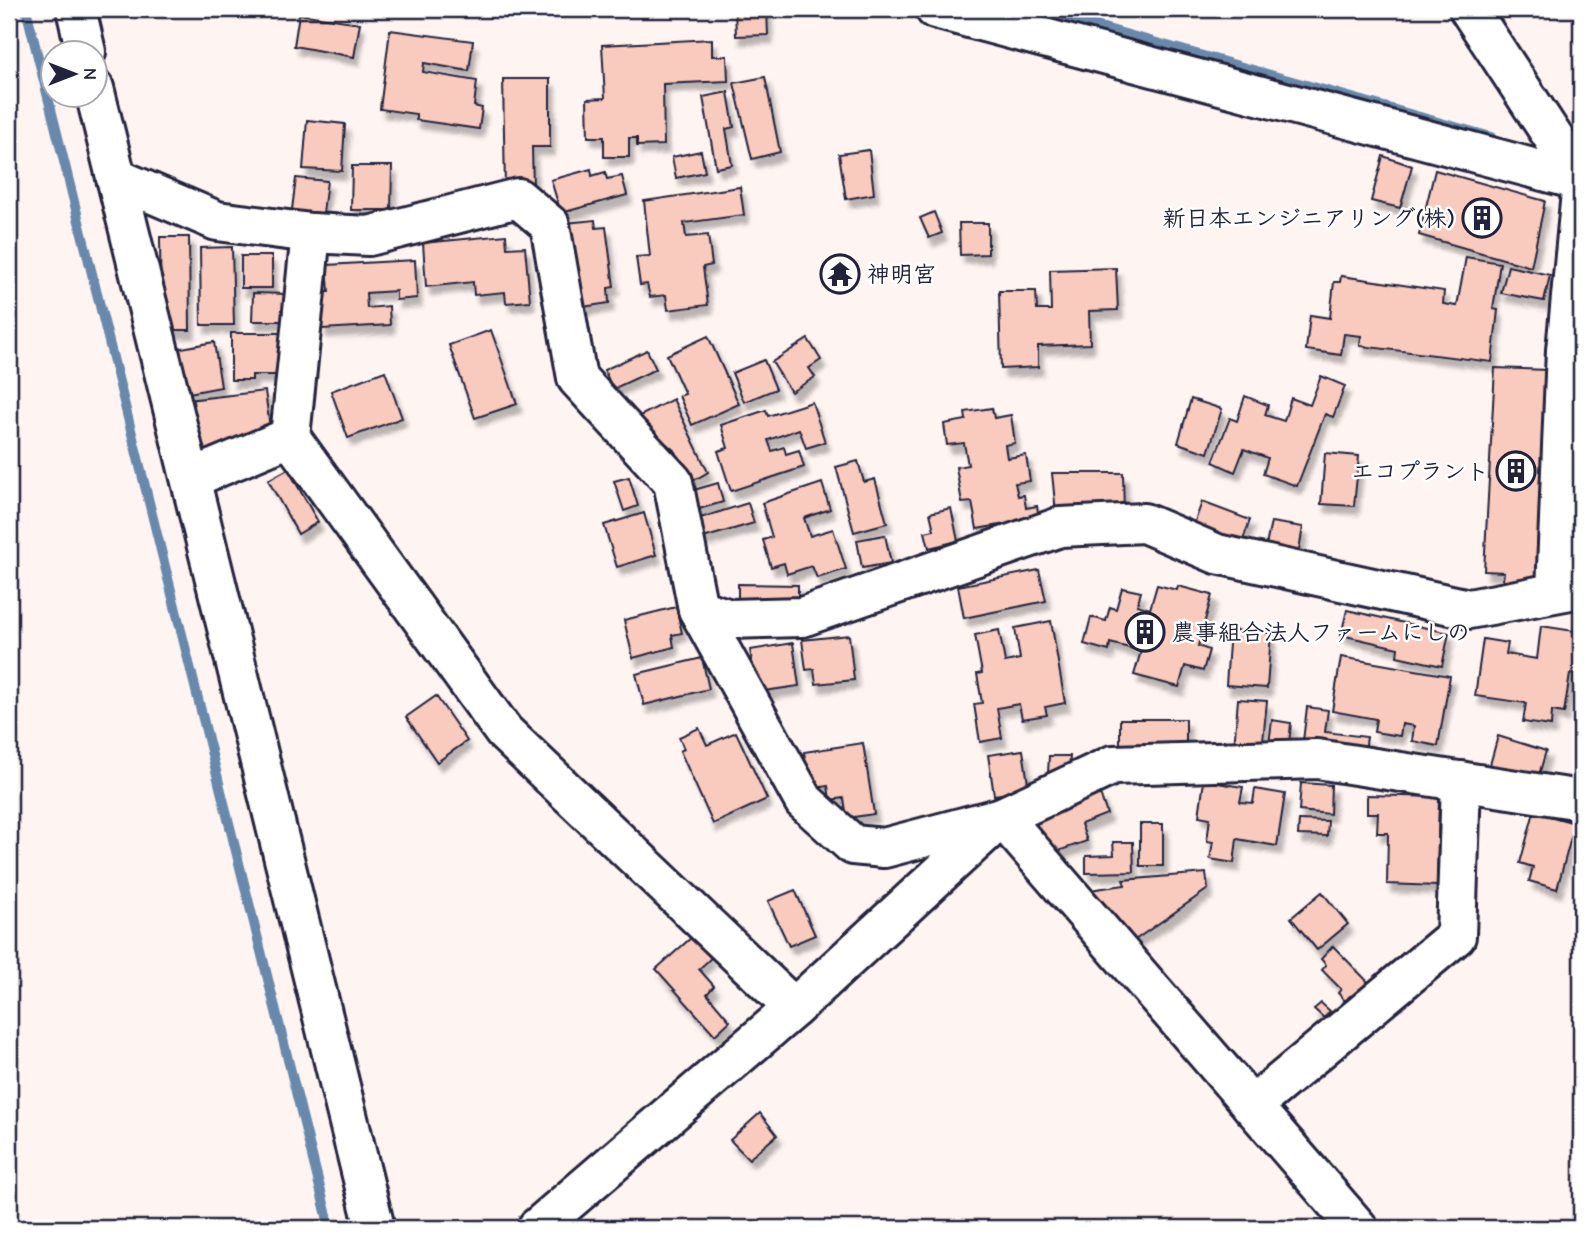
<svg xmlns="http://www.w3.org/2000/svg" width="1590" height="1237" font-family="'Comic Neue','Klee One',sans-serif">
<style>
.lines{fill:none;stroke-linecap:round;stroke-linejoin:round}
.stream{stroke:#6789ab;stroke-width:10}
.building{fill:#f9cabe;stroke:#22223b;stroke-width:2;filter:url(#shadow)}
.street-casing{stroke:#22223b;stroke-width:44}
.street{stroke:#fff;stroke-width:38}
.labels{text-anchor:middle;stroke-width:5;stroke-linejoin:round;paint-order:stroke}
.poi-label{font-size:23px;font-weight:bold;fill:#22223b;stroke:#fff;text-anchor:end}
</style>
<defs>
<filter id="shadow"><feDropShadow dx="4.5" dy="8" stdDeviation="2" flood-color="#0004"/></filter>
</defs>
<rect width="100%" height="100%" fill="#fef4f2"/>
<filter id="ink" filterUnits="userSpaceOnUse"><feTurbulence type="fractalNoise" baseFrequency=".0143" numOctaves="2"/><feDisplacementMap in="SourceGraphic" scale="14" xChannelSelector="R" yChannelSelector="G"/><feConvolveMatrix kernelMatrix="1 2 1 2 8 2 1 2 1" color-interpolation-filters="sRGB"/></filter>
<g filter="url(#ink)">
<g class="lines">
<g class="stream">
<path d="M26 9 330 1228"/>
<path d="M1036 9 1491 137"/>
</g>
</g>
<g class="building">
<path d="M735 9H767L768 35 736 36Z"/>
<path d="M299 14 360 23 354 57 294 46Z"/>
<path d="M390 30 473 41 469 71 424 63 423 72 477 81 474 106 482 108 479 129 416 120V114L380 109Z"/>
<path d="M712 39V56H727L728 81 663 84 664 145 637 146V138H629V157H604V137H588L587 99 605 98 602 45Z"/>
<path d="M765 77 780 152 752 159 734 83Z"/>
<path d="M503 79H550V147H532L533 188 505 189Z"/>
<path d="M728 92 734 127 726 129 732 165 716 168 703 97Z"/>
<path d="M307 120 345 124 342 171 303 169Z"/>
<path d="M869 150 874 194 846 199 839 154Z"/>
<path d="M701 151 705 172 676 178 672 157Z"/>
<path d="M1383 156 1412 166 1400 208 1371 201Z"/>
<path d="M352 166H392L391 210H351Z"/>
<path d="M591 169 592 176 605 172 607 179 622 176 627 195 561 213 551 180Z"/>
<path d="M1435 170 1545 201 1531 267 1419 235Z"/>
<path d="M296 178 327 181 322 221 291 217Z"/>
<path d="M740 187 744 215 684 223 686 237 708 235 712 265 703 267 708 305 668 310 666 295 650 297 647 284 640 285 636 257 650 256 644 201Z"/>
<path d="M934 212 942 233 929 238 920 218Z"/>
<path d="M595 220 596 228 606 227 614 287 608 288 609 303 576 308 566 223Z"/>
<path d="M959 223H988V254L960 255Z"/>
<path d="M506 235 507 248 525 247 530 301 506 303 505 292 474 295 473 282 426 287 423 243Z"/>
<path d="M160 237H189L190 330H161Z"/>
<path d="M232 247 234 325H201L200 248Z"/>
<rect x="241" y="256" width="31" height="32"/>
<path d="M1466 257 1500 263 1493 309 1498 310 1492 362 1360 346 1361 336 1344 334 1341 355 1306 350 1310 315 1330 318 1334 282H1340L1341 276 1444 291 1443 304 1457 306Z"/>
<path d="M415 260 417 298 396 300V291L366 293 367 308 389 306 390 325 322 329 320 292H329L327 265Z"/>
<path d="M1508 266 1550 275 1544 301 1501 293Z"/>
<path d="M1116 268 1118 310 1089 311 1090 344 1038 346V367L1001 369 999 291H1036L1037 310H1051L1050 270Z"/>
<path d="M253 293 288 294V321H252Z"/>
<path d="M491 330 517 404 475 418 449 345Z"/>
<path d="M231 333H284V375H252V380H231Z"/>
<path d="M708 336 739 404 692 425 679 396 685 394 667 355Z"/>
<path d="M808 339 821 360 809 368 815 377 791 392 772 362Z"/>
<path d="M214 342 221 387 178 395 171 350Z"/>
<path d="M647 350 656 369 613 389 604 370Z"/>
<path d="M764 360 776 389 744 402 732 373Z"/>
<path d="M1495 368 1547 370 1538 579 1502 588 1504 572 1484 571Z"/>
<path d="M385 371 402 418 348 438 331 391Z"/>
<path d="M1321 376 1345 386 1333 417 1325 414 1297 486 1263 474 1268 458 1244 449 1235 472 1213 462 1230 418 1237 421 1245 396 1268 405 1265 415 1284 421 1291 398 1310 405Z"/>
<path d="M265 391 271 435 193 455 188 400Z"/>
<path d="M673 399 708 472 698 478 685 482 675 451 636 418Z"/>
<path d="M1191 399 1222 409 1208 453 1178 443Z"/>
<path d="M812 402 825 442 806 448 799 429 768 440 772 451 784 447 786 454 799 450 804 467 731 491 718 451 728 448 721 425 766 410 768 416Z"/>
<path d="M992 408 994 418 1011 415 1015 443 1005 445 1007 458 1026 455 1030 481 1015 483 1018 496 1024 495 1026 508 1037 506 1039 518 977 529 972 502 962 503 956 467 968 465 964 443 947 445 944 424 966 420 965 412Z"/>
<path d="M1325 453 1359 456 1354 506 1321 504Z"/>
<path d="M858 461 864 482 875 479 887 523 854 532 836 467Z"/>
<path d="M288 469 318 522 298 534 268 480Z"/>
<path d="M1052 473H1123L1124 513H1056Z"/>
<path d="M629 477 638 506 624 511 614 481Z"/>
<path d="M718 483 723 502 692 511 687 492Z"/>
<path d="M822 483 830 509 804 518 810 536 833 529 846 569 817 578 812 566 787 574 784 563 771 567 763 540 772 537 762 503Z"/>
<path d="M1202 502 1250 520 1241 545 1193 527Z"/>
<path d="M748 503 754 523 703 538 697 519Z"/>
<path d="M951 508 958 541 929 548 925 532 934 530 930 513Z"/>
<path d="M644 513 656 555 617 567 604 525Z"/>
<path d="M1271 522 1303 527 1297 561 1264 555Z"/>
<path d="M885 535 891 563 862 568 857 540Z"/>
<path d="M1039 570 1046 601 964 618 958 586Z"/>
<path d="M738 584 798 585V601L738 600Z"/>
<path d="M1157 585 1177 590 1178 586 1212 595 1198 646 1209 650 1203 671 1185 666 1179 687 1134 675 1141 651 1110 643 1109 651 1084 644 1091 617 1106 621 1110 607 1116 609 1122 588 1141 592 1137 605 1150 609Z"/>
<path d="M676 607 682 633 672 635 674 647 633 658 624 620Z"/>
<path d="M1347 610 1449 633 1442 666 1397 656 1398 648 1341 635Z"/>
<path d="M1051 621 1065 703 1045 707 1047 715 1022 719 1019 704 997 708 1002 738 980 742 974 704 982 703 977 674 982 673 975 635 999 630 1005 662 1020 659 1015 628Z"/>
<path d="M1541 626 1581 632V675L1570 674 1564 713 1552 711 1551 726 1523 722 1526 703 1475 696 1483 639 1508 643 1506 654 1537 659Z"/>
<path d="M1230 630 1271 633 1267 688 1226 685Z"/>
<path d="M849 635 854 680 816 684 814 669 806 670 802 640Z"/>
<path d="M793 643 799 686 757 692 750 650Z"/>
<path d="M1341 657 1450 676 1438 746 1412 741 1414 726 1402 724 1400 736 1374 732 1376 719 1332 711Z"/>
<path d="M702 658 709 689 644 705 636 674Z"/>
<path d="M436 696 467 741 437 762 406 717Z"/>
<path d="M1238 699 1267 701 1262 750 1234 748Z"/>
<path d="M1307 707 1328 710 1325 732 1367 737 1364 758 1302 750Z"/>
<rect x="1120" y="719" width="66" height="33"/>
<path d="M1272 720 1291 723 1288 754 1268 752Z"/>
<path d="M699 728 707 745 736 732 767 799 713 824 680 751 684 749 679 737Z"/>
<path d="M1498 736 1546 751 1536 785 1488 772Z"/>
<path d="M863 743 874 814 847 818 844 798 830 800 828 786 810 789 804 752Z"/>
<path d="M1023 750 1029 790 994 795 988 755Z"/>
<path d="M1049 756H1070L1069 773H1048Z"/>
<path d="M1204 781 1243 787 1240 802 1253 803 1255 789 1285 794 1277 846 1237 839 1234 863 1210 859 1213 842 1207 841 1210 818 1199 816Z"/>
<path d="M1301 783 1331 785 1330 814 1299 811Z"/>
<path d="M1100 794 1107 814 1081 824 1087 841 1047 855 1034 818Z"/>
<path d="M1367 795 1439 797 1437 886 1387 884 1388 833H1377L1378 813H1367Z"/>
<path d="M1534 812 1575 823 1557 889 1529 881 1533 867 1520 863Z"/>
<path d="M1299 820 1328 821 1327 836 1298 835Z"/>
<rect x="1140" y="824" width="23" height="42"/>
<path d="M1113 842H1133L1134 872 1086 873V856L1114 855Z"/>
<path d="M1206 873 1208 889 1132 942 1082 891 1125 885 1123 880Z"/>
<path d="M795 890 815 935 789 946 768 901Z"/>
<path d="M1322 892 1348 924 1317 950 1291 918Z"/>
<path d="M692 937 711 958 699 969 714 986 707 994 730 1021 715 1035 656 969Z"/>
<path d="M1333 946 1372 986 1356 1002 1350 996 1345 1001 1338 993 1341 989 1322 970 1326 965 1321 959Z"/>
<path d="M1321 1003 1330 1011 1324 1018 1314 1009Z"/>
<path d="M760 1113 777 1135 749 1159 730 1140Z"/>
</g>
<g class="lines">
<g class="street-casing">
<g id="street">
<path d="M76 9 86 52"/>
<path d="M935 9 1581 181"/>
<path d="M1469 9 1581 180"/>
<path d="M94 88 375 1228"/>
<path d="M116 178 217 221 311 233 369 236 518 198 550 225 577 378 673 482 698 609 730 619 802 617 1060 527 1144 523 1217 554 1469 609 1581 588"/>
<path d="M311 233 290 437 504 732 794 1008"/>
<path d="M192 478 290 437"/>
<path d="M1556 592 1566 350 1581 192"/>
<path d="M698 609 804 801 853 845 884 848 1002 817 1113 765 1317 759 1581 800"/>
<path d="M1252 1106 1456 936 1461 781"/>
<path d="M537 1228 794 1008 1002 817 1358 1228"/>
</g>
</g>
<use href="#street" class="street"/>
</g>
</g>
<defs>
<g id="building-ring" transform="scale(2.0125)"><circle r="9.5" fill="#fff" stroke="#22223b" stroke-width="1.5"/><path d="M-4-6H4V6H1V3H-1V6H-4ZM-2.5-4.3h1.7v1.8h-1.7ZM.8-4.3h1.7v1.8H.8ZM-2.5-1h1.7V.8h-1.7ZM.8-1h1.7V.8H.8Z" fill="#22223b"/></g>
<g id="temple-ring" transform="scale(2.0125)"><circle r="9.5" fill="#fff" stroke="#22223b" stroke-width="1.5"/><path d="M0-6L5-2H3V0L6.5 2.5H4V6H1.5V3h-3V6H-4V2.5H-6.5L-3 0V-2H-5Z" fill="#22223b"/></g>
</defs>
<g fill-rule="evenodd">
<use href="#building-ring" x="1482" y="218"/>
<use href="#temple-ring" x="840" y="274"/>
<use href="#building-ring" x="1516" y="471"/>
<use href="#building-ring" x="1145" y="632"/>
</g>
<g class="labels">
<g class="poi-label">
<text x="1455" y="226">新日本エンジニアリング(株)</text>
<text x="867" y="282" text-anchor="start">神明宮</text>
<text x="1489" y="479">エコプラント</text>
<text x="1172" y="640" text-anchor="start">農事組合法人ファームにしの</text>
</g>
</g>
<rect width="1590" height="1237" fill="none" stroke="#fff" stroke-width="35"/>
<rect x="18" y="18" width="1555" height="1202" fill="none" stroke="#22223b" stroke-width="2.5" filter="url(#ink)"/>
<g transform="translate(74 74) rotate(90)"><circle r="33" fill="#ffffff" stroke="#a7a7b1" stroke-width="2"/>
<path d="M0-5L12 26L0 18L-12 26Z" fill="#22223b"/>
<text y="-10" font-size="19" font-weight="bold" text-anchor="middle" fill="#22223b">N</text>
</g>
</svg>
